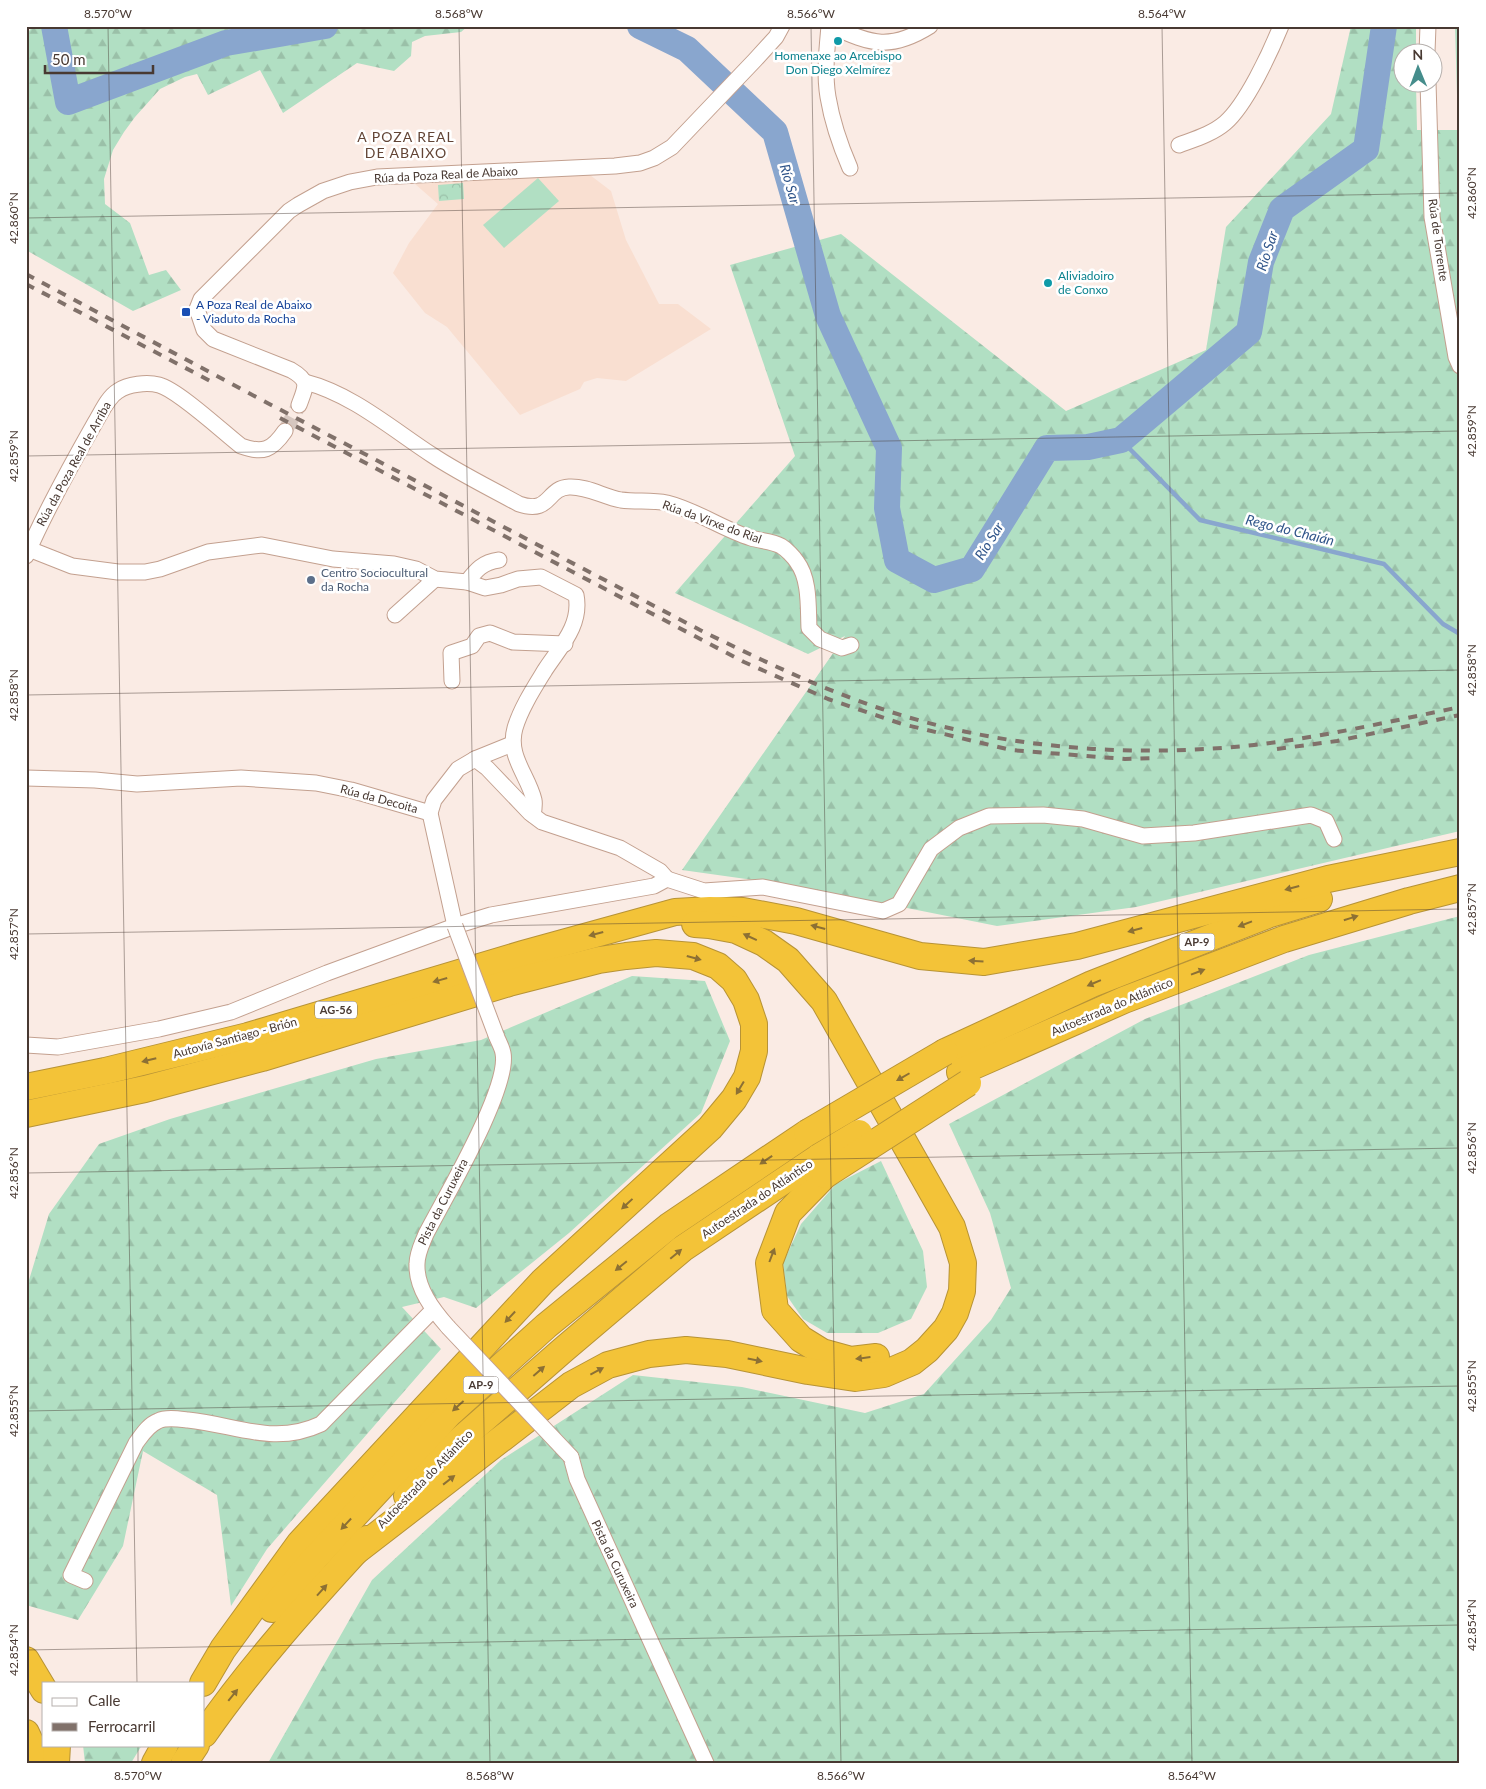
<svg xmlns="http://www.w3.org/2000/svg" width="1486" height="1789" font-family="Lato,sans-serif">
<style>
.built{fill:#f9dfd1}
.green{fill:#b1dfc3}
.forest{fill:url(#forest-firs)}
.park{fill:url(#park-crowns)}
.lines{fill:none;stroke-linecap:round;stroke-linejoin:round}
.stream{stroke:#89a6ce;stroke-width:4.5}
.river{stroke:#89a6ce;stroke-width:26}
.street-tunnel{stroke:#d6c7c0;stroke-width:15;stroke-dasharray:15 8;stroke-linecap:butt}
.street-casing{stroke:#c3a08f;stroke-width:17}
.highway-casing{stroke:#b79336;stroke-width:28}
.street{stroke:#fff;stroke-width:15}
.highway{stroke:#f3c338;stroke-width:26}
.rail{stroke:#80716a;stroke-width:4;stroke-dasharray:9 9;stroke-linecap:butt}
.street-bridge-casing{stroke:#c3a08f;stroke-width:17;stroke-linecap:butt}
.highway-bridge-casing{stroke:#b79336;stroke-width:28;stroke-linecap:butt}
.street-bridge{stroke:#fff;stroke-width:15}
.highway-bridge{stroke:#f3c338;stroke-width:26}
.oneway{fill:#8c7034}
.ticks{fill:none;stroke:#483932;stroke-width:1;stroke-opacity:0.45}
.culture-dot{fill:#0f9aa8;stroke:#fff;stroke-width:2}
.transit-dot{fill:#1a4fb4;stroke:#fff;stroke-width:2}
.service-dot{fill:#5c6f8a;stroke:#fff;stroke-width:2}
.labels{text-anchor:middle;stroke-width:5;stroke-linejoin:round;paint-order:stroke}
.shield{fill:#fff;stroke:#7f7470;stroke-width:1}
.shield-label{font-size:11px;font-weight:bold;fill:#483932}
.culture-label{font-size:12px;fill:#0d838f;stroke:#fff}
.street-label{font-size:12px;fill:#483932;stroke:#fff}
.transit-label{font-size:12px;fill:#164399;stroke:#fff;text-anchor:start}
.service-label{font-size:12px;fill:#4e5e75;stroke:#fff;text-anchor:start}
.neighbourhood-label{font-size:14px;letter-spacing:1px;fill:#624435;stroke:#fff}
.water-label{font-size:14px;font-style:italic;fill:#30558a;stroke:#fff}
.neatline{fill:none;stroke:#483932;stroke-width:2}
.ticks-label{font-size:12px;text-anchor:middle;fill:#483932}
</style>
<defs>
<pattern id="forest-firs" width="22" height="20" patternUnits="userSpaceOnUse" patternTransform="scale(1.25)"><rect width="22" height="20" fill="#b1dfc3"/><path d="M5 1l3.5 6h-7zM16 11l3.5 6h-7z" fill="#9ac0a8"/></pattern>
<pattern id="park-crowns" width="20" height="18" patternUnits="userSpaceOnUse" patternTransform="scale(1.25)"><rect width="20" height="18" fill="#b1dfc3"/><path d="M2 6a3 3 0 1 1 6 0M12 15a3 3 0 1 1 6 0" fill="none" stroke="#9ac0a8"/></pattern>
</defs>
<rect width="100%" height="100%" fill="#faebe4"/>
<path class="built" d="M590 175 611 191 626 240 659 304H678L711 329 626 381 597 378 584 382 580 389 520 415 447 327 425 313 393 273 409 243 438 204 415 184Z"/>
<path class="green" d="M538 178 559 201 504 248 483 225Z"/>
<g class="forest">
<path d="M33 26H468L461 32 425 36 412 42 411 56 394 71 357 63 283 113 260 70 208 95 197 74 185 77 160 89 135 117 124 132 113 150 104 179 105 204 130 223 149 275 166 270 181 290 133 311 26 250V35Z"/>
<path d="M1351 26H1416V52H1404V82L1416 83 1417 130H1458L1455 26H1460V831L1136 907 997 926 802 887 682 870 845 636 808 654 675 593 795 456 730 265 841 234 1066 411 1206 350 1226 227 1331 114Z"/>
<path d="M1460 916V1763H268L372 1580 501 1460 633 1375 742 1387 865 1413 924 1394 991 1320 1011 1288 990 1213 949 1124 1145 1019 1309 955Z"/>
<path d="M632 976 705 981 730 1041 701 1113 569 1233 476 1308 444 1297 402 1307 441 1349 267 1549 231 1606 217 1495 143 1451 123 1546 78 1620 26 1605V1290L49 1214 99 1144 170 1119 376 1059 481 1040Z"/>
<path d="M881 1161 923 1251 927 1287 911 1319 878 1333H827L803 1319 787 1296 783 1263 801 1224 836 1184Z"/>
<path d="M83 1745H142L131 1763H85Z"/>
</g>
<path class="park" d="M463 183 464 199 439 201 438 185Z"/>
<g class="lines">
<path class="stream" d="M1121 440 1200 520 1384 564 1443 624 1460 634"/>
<g class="river">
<path d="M54 26 68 102 226 43 325 26"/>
<path d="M640 26 687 49 775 132 828 316 889 448 887 508 897 560 934 580 972 569 1047 448 1088 447 1121 440 1249 332 1261 262 1282 209 1366 149 1384 26"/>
</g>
<path class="street-tunnel" d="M285 431 299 405"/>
<g class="street-casing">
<g id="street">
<path d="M829 26C827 49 824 73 828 97 832 121 840 145 850 168"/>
<path d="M832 26C871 45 892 50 930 26"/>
<path d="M1427 52 1428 26"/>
<path d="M1428 82 1432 217 1456 357 1460 366"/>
<path d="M1179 145C1195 139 1212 134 1225 123 1246 105 1270 53 1281 26"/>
<path d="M305 382C352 394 392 429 432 455 459 473 490 488 519 504 551 515 546 488 569 487 587 486 604 497 621 500 636 502 652 500 667 503 696 510 722 529 751 538 760 541 772 541 781 546 786 549 794 557 797 562 810 579 808 608 809 628L820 639 842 648 851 645"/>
<path d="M299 405C306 386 310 381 291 370L213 339 204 330 197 309 201 299 289 211 298 205 323 191 350 182 377 177 615 166 640 163 654 158 672 147 755 60 776 37 782 26"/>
<path d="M29 549 72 566 118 572H145L160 569 208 552 262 545 333 559 394 564 416 569 435 579 467 582 485 588 501 585 518 579 541 577 576 595C582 625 560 647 545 670 534 688 521 708 515 728 507 756 528 775 534 800 535 805 534 810 533 815"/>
<path d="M26 556C46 510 71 465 96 421 102 411 108 397 118 391 128 384 147 382 159 385 178 390 223 432 241 446 263 454 272 450 285 431"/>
<path d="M467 582C476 570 483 562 499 560"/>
<path d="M395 615 435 579"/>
<path d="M452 681 451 653 472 646 479 636 490 633 513 642 565 644"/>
<path d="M475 759 512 744"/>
<path d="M26 778 95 780 137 784 241 778 316 783 351 790 430 813"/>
<path d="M667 879 704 891 763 887 883 911 899 904 931 849 959 828 989 816 1043 815 1083 819 1143 836 1194 833 1311 815 1326 821 1334 839"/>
<path d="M455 926 430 813 434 800 458 769 475 759 487 768 530 813 542 822 620 848 660 871 667 879"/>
<path d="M26 1045 58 1047 159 1029 231 1012 327 973 455 926 491 915 654 886 667 879"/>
<path d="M448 1327C433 1310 416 1288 417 1264 417 1253 422 1244 426 1234 444 1199 510 1088 503 1053 502 1047 498 1041 496 1035"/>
<path d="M571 1457 577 1479 706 1763"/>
<path d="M85 1581 71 1575 136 1443C142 1435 148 1425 158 1421 166 1417 179 1419 188 1420 237 1425 274 1446 321 1424L433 1310"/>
</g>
</g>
<g class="highway-casing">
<g id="highway">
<path d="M945 1052 1092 984 1270 914 1319 899"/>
<path d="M960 1072 1124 1000 1284 939 1409 901 1460 888"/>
<path d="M26 1087 105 1071 248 1036 523 954 675 912 710 910 743 911 796 921 920 956 984 962 1077 946 1328 879 1460 852"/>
<path d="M26 1114 145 1089 262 1058 509 983 599 960 626 956 656 953 693 956 718 966 734 980 746 1000 754 1024V1051L747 1077 734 1099 710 1128 543 1281 300 1543 223 1649 203 1683"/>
<path d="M825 1175 788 1213 769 1263 775 1310 801 1339 822 1352 851 1360 876 1357"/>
<path d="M407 1496 452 1447 563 1350 682 1249 819 1157"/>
<path d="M355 1552 571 1385 608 1365 649 1354 686 1350 727 1354 808 1371 855 1378 884 1374 912 1362 927 1350 946 1329 955 1313 962 1291 963 1263 952 1227 824 1001 788 960 764 943 736 930 709 925 695 924"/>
<path d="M272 1609 315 1558 450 1413 546 1326 669 1226 807 1133"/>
<path d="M26 1660 44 1690"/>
<path d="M26 1733 33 1748 35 1763"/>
<path d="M204 1734C252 1665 310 1601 367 1539"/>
<path d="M56 1763 57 1745"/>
<path d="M155 1763 165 1745"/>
<path d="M184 1763 196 1745"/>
</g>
</g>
<use href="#street" class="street"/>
<use href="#highway" class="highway"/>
<g class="rail">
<path d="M26 274 258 398 700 630C761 660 823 690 888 711 1005 749 1132 758 1254 745 1323 737 1392 721 1460 707"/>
<path d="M26 284 214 383"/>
<path d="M280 418 744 662 828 699 902 724 1011 750 1125 759 1155 758"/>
<path d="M1277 749 1337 741 1460 715"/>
</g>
<g class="street-bridge-casing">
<g id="street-bridge">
<path d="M455 926 496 1035"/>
<path d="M448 1327 571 1457"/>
</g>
</g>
<g class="highway-bridge-casing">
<g id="highway-bridge">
<path d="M807 1133 945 1052"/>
<path d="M819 1157 859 1133"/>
<path d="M825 1175 968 1083"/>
</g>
</g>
<use href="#street-bridge" class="street-bridge"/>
<use href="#highway-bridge" class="highway-bridge"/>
</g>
<defs><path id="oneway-solid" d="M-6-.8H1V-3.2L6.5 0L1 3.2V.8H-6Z" transform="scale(1.25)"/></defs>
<g class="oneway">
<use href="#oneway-solid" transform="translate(1292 888) rotate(165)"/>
<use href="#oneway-solid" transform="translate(1351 918) rotate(-17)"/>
<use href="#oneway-solid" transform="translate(1245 924) rotate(159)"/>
<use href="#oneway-solid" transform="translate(818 927) rotate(-165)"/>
<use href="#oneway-solid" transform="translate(1135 930) rotate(165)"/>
<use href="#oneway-solid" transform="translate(596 934) rotate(165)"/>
<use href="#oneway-solid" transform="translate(750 937) rotate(-155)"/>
<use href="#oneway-solid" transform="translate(694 958) rotate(15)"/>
<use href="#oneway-solid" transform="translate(976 961) rotate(-176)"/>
<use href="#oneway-solid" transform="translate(1198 972) rotate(-21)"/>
<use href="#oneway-solid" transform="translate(440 980) rotate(164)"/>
<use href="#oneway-solid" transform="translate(1094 983) rotate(157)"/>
<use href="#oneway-solid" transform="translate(149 1060) rotate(166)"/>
<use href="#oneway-solid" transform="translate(903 1077) rotate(150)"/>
<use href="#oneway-solid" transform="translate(740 1088) rotate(121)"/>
<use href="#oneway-solid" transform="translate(766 1160) rotate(146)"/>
<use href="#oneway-solid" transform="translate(627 1204) rotate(137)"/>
<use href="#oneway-solid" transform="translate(676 1254) rotate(-40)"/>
<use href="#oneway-solid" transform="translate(772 1255) rotate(-69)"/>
<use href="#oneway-solid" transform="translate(621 1266) rotate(141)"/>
<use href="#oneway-solid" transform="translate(510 1317) rotate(133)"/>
<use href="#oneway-solid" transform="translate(863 1358) rotate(173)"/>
<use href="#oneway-solid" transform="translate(755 1360) rotate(12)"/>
<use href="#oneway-solid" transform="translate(539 1371) rotate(-41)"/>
<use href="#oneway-solid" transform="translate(597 1371) rotate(-28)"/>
<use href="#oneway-solid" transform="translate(458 1406) rotate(138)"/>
<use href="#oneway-solid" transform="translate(449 1480) rotate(-38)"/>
<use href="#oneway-solid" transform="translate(346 1524) rotate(133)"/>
<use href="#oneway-solid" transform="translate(322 1590) rotate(-48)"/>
<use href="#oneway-solid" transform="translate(233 1695) rotate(-51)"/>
</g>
<path class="ticks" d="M108 26 137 1683M459 26 490 1763M811 26 841 1763M1162 26 1192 1763M26 218 1460 193M26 456 1460 431M26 695 1460 670M26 934 1460 909M26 1173 1460 1148M26 1411 1460 1386M26 1650 1460 1625M138 1745V1763"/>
<g class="culture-dot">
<circle cx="838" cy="41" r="5"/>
<circle cx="1048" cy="283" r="5"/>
</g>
<rect class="transit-dot" x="181" y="307" width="10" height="10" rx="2.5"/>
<circle class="service-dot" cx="311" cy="580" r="5"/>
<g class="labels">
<g class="shield">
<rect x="1179.5" y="933.5" width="35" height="17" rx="4"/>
<rect x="315" y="1001.5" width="42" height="17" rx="4"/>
<rect x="463.5" y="1376.5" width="35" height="17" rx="4"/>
</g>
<g class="shield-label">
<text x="1197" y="946">AP-9</text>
<text x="336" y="1014">AG-56</text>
<text x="481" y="1389">AP-9</text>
</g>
<g class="culture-label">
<text x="838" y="60">Homenaxe ao Arcebispo<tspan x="838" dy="14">Don Diego Xelmírez</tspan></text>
<text x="1058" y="280" text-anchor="start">Aliviadoiro<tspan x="1058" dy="14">de Conxo</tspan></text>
</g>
<g class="street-label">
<text transform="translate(446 175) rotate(-3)" y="4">Rúa da Poza Real de Abaixo</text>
<text transform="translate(1438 240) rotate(82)" y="4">Rúa de Torrente</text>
<text transform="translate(74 464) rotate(-61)" y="4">Rúa da Poza Real de Arriba</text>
<text transform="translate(712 522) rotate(20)" y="4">Rúa da Virxe do Rial</text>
<text transform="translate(379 799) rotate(15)" y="4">Rúa da Decoita</text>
<text transform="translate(1112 1007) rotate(-23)" y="4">Autoestrada do Atlántico</text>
<text transform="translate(235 1038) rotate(-15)" y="4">Autovía Santiago - Brión</text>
<text transform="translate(757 1199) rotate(-34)" y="4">Autoestrada do Atlántico</text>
<text transform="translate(443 1202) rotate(-63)" y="4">Pista da Curuxeira</text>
<text transform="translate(425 1479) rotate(-46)" y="4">Autoestrada do Atlántico</text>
<text transform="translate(615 1564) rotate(65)" y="4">Pista da Curuxeira</text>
</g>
<g class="transit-label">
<text x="196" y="309">A Poza Real de Abaixo<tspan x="196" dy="14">- Viaduto da Rocha</tspan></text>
</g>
<g class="service-label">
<text x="321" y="577">Centro Sociocultural<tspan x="321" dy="14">da Rocha</tspan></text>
</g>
<g class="neighbourhood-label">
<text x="406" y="142">A POZA REAL<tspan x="406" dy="16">DE ABAIXO</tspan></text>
</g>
<g class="water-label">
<text transform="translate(790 184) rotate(74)" y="5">Río Sar</text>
<text transform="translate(1267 251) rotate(-72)" y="5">Río Sar</text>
<text transform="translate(1290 530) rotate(14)" y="5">Rego do Chaián</text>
<text transform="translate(989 541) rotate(-58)" y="5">Río Sar</text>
</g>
</g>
<rect width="1486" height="1789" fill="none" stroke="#ffffff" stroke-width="55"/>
<rect x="42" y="1682" width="162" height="65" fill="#ffffff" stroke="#b6b0ad"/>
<rect x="52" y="1698" width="25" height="8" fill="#ffffff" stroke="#b6b0ad"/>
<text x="88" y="1706" font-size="15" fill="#483932">Calle</text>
<rect x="52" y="1723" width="25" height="8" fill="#80716a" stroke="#b6b0ad"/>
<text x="88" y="1732" font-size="15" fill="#483932">Ferrocarril</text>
<g transform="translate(1418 68) rotate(359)"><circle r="24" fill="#ffffff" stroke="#b6b0ad"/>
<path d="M0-4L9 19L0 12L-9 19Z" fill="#458d8c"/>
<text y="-8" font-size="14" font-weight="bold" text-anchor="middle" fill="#483932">N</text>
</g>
<path d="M45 65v8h108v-8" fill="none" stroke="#483932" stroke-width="2.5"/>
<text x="52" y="65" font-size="15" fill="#483932" stroke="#ffffff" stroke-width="4" paint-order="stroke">50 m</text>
<rect x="28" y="28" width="1430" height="1734" class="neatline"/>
<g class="ticks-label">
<text x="108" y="18">8.570°W</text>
<text x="459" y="18">8.568°W</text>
<text x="811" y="18">8.566°W</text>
<text x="1162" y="18">8.564°W</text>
<text transform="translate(1472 193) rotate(-90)" y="4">42.860°N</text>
<text transform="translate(14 218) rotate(-90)" y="4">42.860°N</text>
<text transform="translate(1472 431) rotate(-90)" y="4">42.859°N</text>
<text transform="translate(14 456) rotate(-90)" y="4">42.859°N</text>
<text transform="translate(1472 670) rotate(-90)" y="4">42.858°N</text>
<text transform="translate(14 695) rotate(-90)" y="4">42.858°N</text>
<text transform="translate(1472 909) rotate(-90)" y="4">42.857°N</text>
<text transform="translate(14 934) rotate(-90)" y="4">42.857°N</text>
<text transform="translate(1472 1148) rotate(-90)" y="4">42.856°N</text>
<text transform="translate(14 1173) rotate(-90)" y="4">42.856°N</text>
<text transform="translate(1472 1386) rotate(-90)" y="4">42.855°N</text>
<text transform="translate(14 1411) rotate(-90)" y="4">42.855°N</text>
<text transform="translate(1472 1625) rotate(-90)" y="4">42.854°N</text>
<text transform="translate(14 1650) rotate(-90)" y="4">42.854°N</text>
<text x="138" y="1780">8.570°W</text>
<text x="490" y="1780">8.568°W</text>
<text x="841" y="1780">8.566°W</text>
<text x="1192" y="1780">8.564°W</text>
</g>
</svg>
